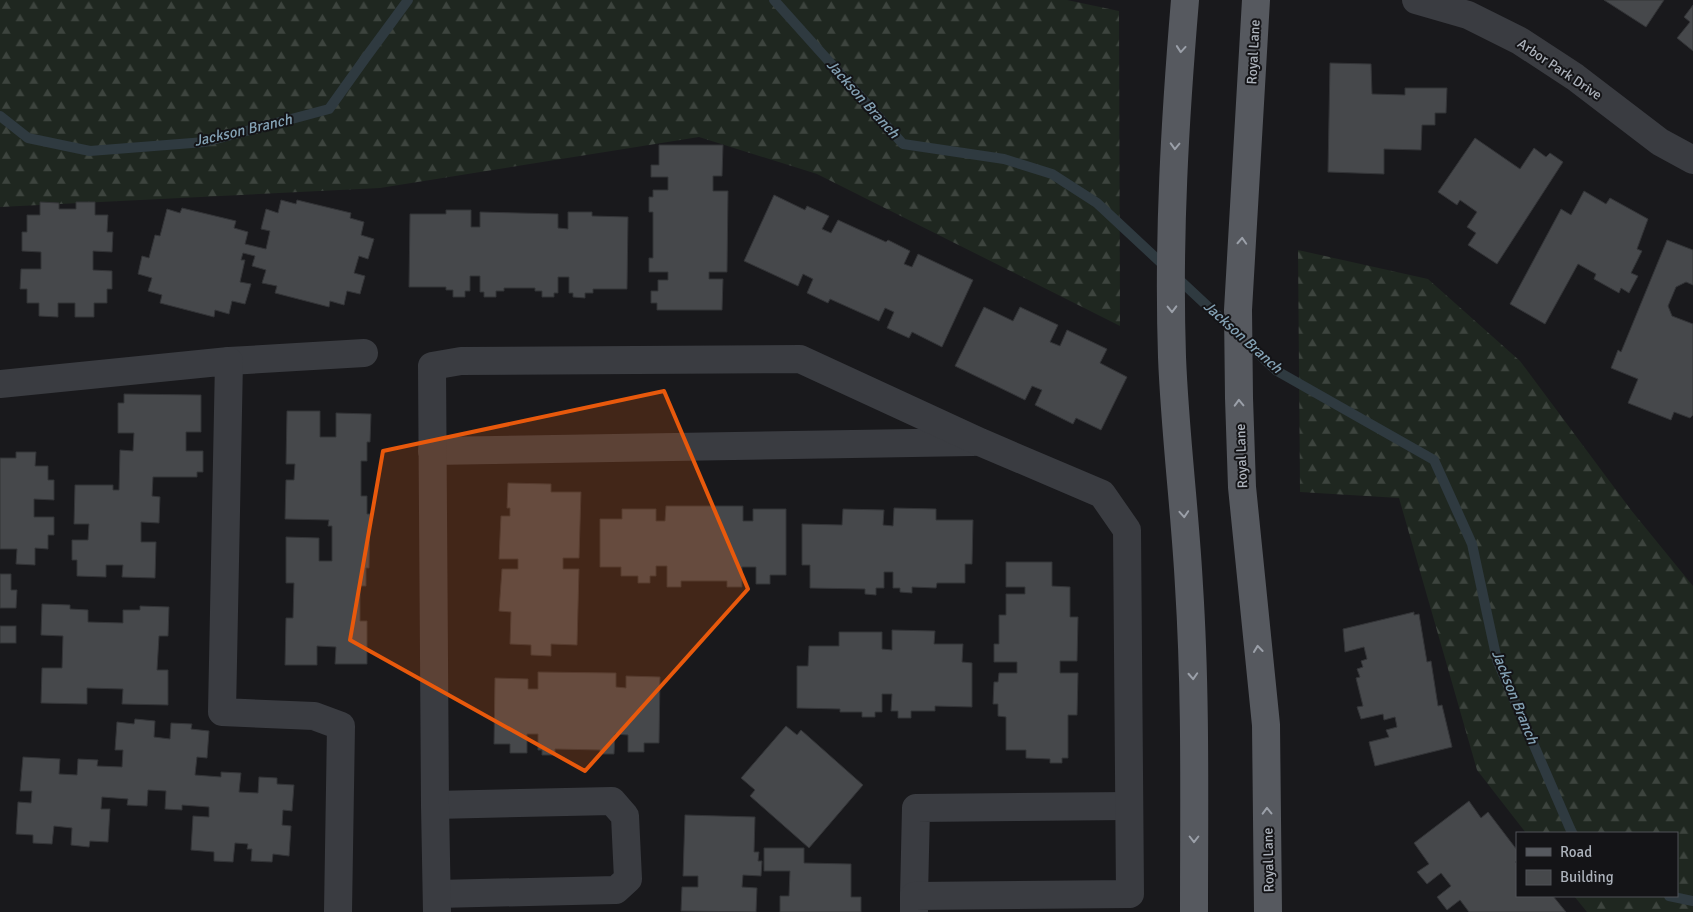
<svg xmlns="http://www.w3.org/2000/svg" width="1693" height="912" font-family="Signika,sans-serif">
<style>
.forest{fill:url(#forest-firs)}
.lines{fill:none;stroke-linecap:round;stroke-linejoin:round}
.stream{stroke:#2f3a40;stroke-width:10}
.building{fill:#46484b;stroke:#333437}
.minor{stroke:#3a3c41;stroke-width:28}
.major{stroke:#56595f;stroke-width:28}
.oneway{stroke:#9ba0a9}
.marked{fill:#e8590c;fill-opacity:0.2;stroke:#e8590c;stroke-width:4;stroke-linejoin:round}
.labels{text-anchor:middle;stroke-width:4;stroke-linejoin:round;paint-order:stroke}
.street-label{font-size:14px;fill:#acb2bb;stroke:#141417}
.water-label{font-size:15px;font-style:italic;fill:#84a2b5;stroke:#141417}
</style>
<defs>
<pattern id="forest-firs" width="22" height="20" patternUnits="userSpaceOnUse" patternTransform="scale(1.25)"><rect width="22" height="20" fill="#1f2720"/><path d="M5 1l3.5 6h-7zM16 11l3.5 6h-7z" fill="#3d443e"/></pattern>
</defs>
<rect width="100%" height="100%" fill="#19191c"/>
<g class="forest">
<path d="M0 0H1067L1119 11 1120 326 817 174 699 137 380 188 0 207Z"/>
<path d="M1298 250 1428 279 1520 361 1631 510 1693 586V912H1587L1574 896H1677V833H1526L1477 770 1399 498 1300 492Z"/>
</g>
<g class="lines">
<g class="stream">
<path d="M774 0 903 144 1004 159 1052 174 1097 203 1277 371 1434 460 1472 544 1497 660 1572 833"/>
<path d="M0 116 28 138 90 151 205 142 329 109 364 60 408 0"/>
<path d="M1669 896 1693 901"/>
</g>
</g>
<g class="building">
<path d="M1604 0H1664L1646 27Z"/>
<path d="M1693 5V51L1677 38 1690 22 1684 17Z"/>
<path d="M1330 63 1371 64 1372 94 1405 95V88H1447L1446 113H1435V125H1422L1421 150 1384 149V174L1328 172Z"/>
<path d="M1475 138 1520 169 1534 148 1546 157 1550 153 1563 162 1497 264 1468 245 1476 233 1467 227 1477 212 1460 200 1457 205 1438 192Z"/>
<path d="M659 145H723L722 176H713V191H728L727 272H709V279H723L722 310H657V303H651V291H658V280H668V272H649V258H653V212H649V197H653V190H668V177H651V165H659Z"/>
<path d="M1584 191 1606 204 1610 198 1648 219 1637 249 1642 251 1631 273 1638 276 1629 293 1621 288 1619 293 1594 279 1596 274 1578 264 1545 324 1510 304 1561 209 1571 215Z"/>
<path d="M774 195 805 210 807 206 829 216 822 229 831 233 838 220 886 242 888 240 910 251 904 264 912 267 918 254 973 280 942 347 912 332 909 338 887 328 894 312 885 308 879 321 830 299 828 303 807 293 813 279 803 274 798 286 744 261Z"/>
<path d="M281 200 296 204 297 200 351 213 350 218 364 222 361 235 374 239 368 259 359 256 354 273 365 276 360 294 347 291 344 305 330 301 329 307 275 293 277 286 262 283 266 270 252 266 255 256 243 253 241 260H245L240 282 251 284 245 304 232 301 229 314 215 310 214 317 160 303 162 295 148 291 152 278 138 274 142 256 149 258 155 235 160 236 167 209 180 213 182 208 236 221 234 228 248 232 245 244 266 249 270 231 261 229 266 209 278 213Z"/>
<path d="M40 202 59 203V209H76V202H95V215H108L107 232H113L112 252 93 251V270L112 271V289H107V303H94V317H75V303H58V317L39 316V303H27V289H20L21 269H41V252L22 251V232H27V215H40Z"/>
<path d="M446 210H471V227H480V212L558 214V228L568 229V212H592V216L628 217 627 289H593V293H585V298L573 297V293H569V277H558V293H554V297H542V291H535V288H504V291H496V297H484V292H480V276H470V291H465V297H453V290H446V287H409L410 214H446Z"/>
<path d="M1667 240 1693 250V285L1686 282 1676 287 1668 306 1672 316 1693 324V415L1690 418 1674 412 1671 420 1628 403 1638 379 1611 368 1618 350 1621 352Z"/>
<path d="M984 307 1013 321 1020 307 1058 325 1050 342 1060 346 1067 330 1107 349 1100 363 1127 377 1101 430 1076 418 1073 424 1035 405 1042 390 1032 386 1025 400 955 366Z"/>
<path d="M124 394 201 395V432H186V451H203V472H197V477H153L152 496 160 497 159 523 141 522V542H156L155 578 122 577 123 565H106V577L77 576V560H72V540H88L89 524H74L75 485H113V490H119L120 450 133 451 134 433H118V403H124Z"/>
<path d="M287 411H320V437H336V413L371 414 370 442H367V461H361V496H367V514H370L369 568H366V586H360V621H367V664H335L336 647 317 646V665H285L286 618H293L294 583H286V537L319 538V561H332V526H328L329 520 285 519 286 480H294L295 464H286Z"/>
<path d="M16 452H36L35 466H48V480H54V500L34 499V517H54V535H48V549L35 548V565L16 564 17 549H0V458H16Z"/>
<path d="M508 483 551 484V492H581L579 558H563V569H579L577 645 551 644V656L531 655V645L510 644 511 612 499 611 502 569H518V559H499L501 516H510V508H507Z"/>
<path d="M666 506H743V521H753V509H786V575H770V584H756V567H742V587H727V581H681V587H667V566H656V576H650V583H638V576H621V567H600V519H622V509H656V521H665Z"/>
<path d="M894 508 936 509V520H973L972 564H965V583H937L936 588 912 587V593L900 592V588H893V572H884V588H876V595L865 594V589L810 588V565H802V524L842 525 843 509 884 510 883 525 893 526Z"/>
<path d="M1006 562H1052V586L1070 587V617H1078L1077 661H1060V673H1078L1077 715H1068V758H1062V763H1050V759L1026 758V750H1006V717L998 716V704H993L994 682H998L999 673H1017V662H994V644H999V615H1006V594H1025V587H1006Z"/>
<path d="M0 574H11V590H17L16 608H0Z"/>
<path d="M42 604 70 605V609L88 610V622L123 623V610H140V606L169 607 168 636H159L157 670H168V705L122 704 123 689 87 688V704L41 703 42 668H62L63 636 41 635Z"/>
<path d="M1414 612V615L1419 614 1427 662 1431 661 1438 706 1442 705 1452 747 1375 766 1369 742 1389 737 1386 730 1397 727 1395 717 1384 720 1383 714 1361 719 1357 707 1363 706 1356 678 1360 677 1357 669 1363 667 1361 661 1367 659 1364 647 1345 652 1343 629Z"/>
<rect x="0" y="626" width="16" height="17"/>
<path d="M892 630 935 631 934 644H963L962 662 972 663V707L935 706V711H911V718H898V711H891L892 694H882V712H875V717H862V712H840V709L797 708V666H808L809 646H839V632H882V649L892 650Z"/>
<path d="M538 672 616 673V687L626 688V676L660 677 659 743H644V752H628V735L615 734 614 754H600V750L555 749V755H542V750H538V734H527V753H510V744H494L495 678 528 679V689H538Z"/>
<path d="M135 719 155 721 154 737 170 739 171 723 192 724 191 729 209 731 207 758 197 757 195 775 221 777V772L241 773 239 792 258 793 259 777 277 778V784L294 785 292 811 283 810 282 825 291 826 289 856 273 854 272 862 251 861 252 849H247L248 844 235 843 233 862 214 861V852L191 850 193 816 209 817V807L182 805V810L165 809 166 791 148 790 147 806 127 805 128 799 102 797 101 809H110L108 842 90 841 89 847 71 845 72 828 54 826 52 844 33 843V835L16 834 18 802 31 803 32 791H20L23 757 60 759 59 774 77 775 78 759 98 760 97 766 122 767 123 750H115L117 722 134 724Z"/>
<path d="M786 726 797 735 801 730 863 785 809 848 750 796 755 790 741 778Z"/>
<path d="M1469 801 1481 818 1488 812 1517 850V860L1515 862 1517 864V896H1553L1566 912H1469L1460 900 1447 910 1437 897 1451 886 1441 873 1427 884 1417 872 1429 864 1414 843Z"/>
<path d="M685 815 755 817 754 852H759L758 861H762L761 876 743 875 742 887 757 888 756 912 681 911 682 887H698V876H683Z"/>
<path d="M764 848H804V863L851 864V897H861V912H780V896H789L790 871H764Z"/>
</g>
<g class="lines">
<g class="minor">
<path d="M1416 0 1468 15 1520 41 1575 77 1660 142 1693 160"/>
<path d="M229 361 364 353"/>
<path d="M0 384 229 361 222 712 314 716 341 726 338 912"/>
<path d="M432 451 973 442"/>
<path d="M435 805 612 801 625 816 628 879 616 890 437 894"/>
<path d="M914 896 916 808 1129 806"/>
<path d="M437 912 435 805 432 366 461 361 800 359 980 442 1102 494 1127 530 1130 894 914 896V912"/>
</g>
<g class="major">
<path d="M1185 0C1175 119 1168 238 1172 357 1175 434 1185 510 1189 586 1196 695 1194 803 1194 912"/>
<path d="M1256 0 1238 310 1239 398 1242 487 1266 725 1268 912"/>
</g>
</g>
<defs><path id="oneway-chevron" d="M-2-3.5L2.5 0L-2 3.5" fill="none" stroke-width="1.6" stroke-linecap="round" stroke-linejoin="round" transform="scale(1.25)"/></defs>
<g class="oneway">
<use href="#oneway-chevron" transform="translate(1181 49) rotate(95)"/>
<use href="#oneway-chevron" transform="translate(1175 146) rotate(92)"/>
<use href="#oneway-chevron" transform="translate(1242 241) rotate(-87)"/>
<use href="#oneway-chevron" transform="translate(1172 309) rotate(89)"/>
<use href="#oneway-chevron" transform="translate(1239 403) rotate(-92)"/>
<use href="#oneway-chevron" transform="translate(1184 514) rotate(86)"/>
<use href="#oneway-chevron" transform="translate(1258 649) rotate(-96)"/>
<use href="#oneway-chevron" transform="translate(1193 676) rotate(87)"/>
<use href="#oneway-chevron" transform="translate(1267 811) rotate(-91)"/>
<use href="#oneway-chevron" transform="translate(1194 839) rotate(90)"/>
</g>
<path class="marked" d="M664 391 748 589 585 771 350 640 383 451Z"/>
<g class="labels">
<g class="street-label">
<text transform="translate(1253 52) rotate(-87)" y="5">Royal Lane</text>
<text transform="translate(1560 69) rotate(34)" y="5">Arbor Park Drive</text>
<text transform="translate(1241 456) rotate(-92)" y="5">Royal Lane</text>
<text transform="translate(1268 860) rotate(-91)" y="5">Royal Lane</text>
</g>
<g class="water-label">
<text transform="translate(863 99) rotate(48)" y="5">Jackson Branch</text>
<text transform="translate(243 130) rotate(-13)" y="5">Jackson Branch</text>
<text transform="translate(1243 337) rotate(42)" y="5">Jackson Branch</text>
<text transform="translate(1515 697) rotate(68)" y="5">Jackson Branch</text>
</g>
</g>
<rect x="1516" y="832" width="162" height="65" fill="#141417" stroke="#515359"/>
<rect x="1526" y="848" width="25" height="8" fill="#56595f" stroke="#515359"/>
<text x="1560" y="857" font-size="15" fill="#acb2bb">Road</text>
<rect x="1526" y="870" width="25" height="15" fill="#46484b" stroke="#515359"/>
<text x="1560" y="882" font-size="15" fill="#acb2bb">Building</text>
</svg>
